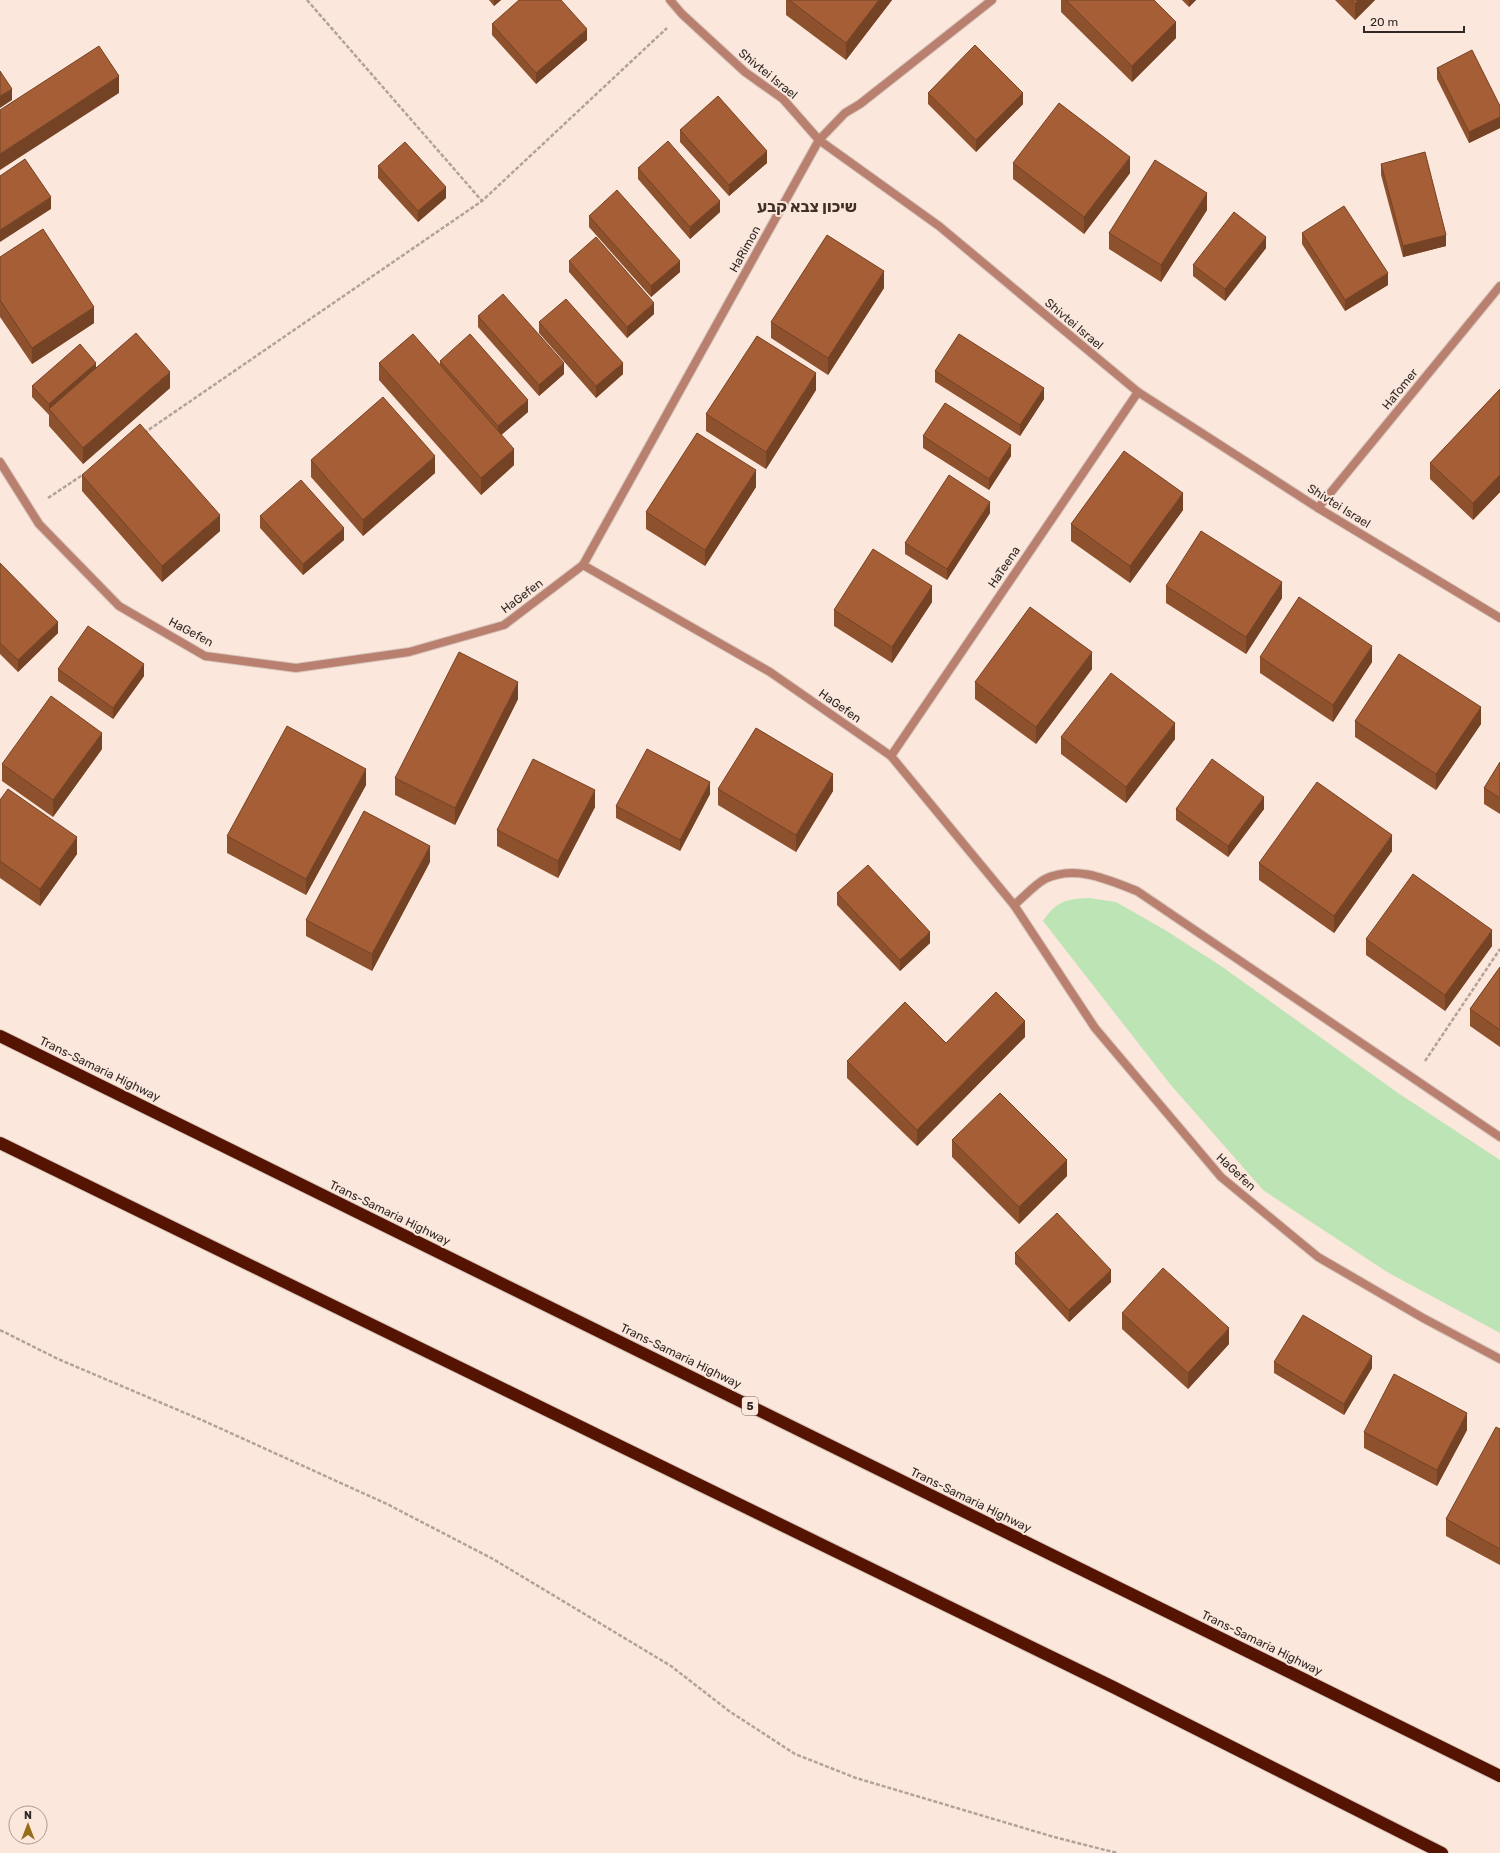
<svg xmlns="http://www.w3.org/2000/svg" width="1500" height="1853" font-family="Rubik,'Noto Sans Hebrew',sans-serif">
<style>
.green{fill:#bde4b4}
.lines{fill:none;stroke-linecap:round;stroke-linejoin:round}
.minor-casing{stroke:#d6c5bb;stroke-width:10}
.tertiary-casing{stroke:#d6c5bb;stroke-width:10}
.motorway-casing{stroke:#d6c5bb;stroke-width:14}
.path{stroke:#b1a29a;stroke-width:2.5;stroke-dasharray:4 2;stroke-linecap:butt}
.minor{stroke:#b98070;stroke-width:8}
.tertiary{stroke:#b98070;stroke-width:8}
.motorway{stroke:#551302;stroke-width:12}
.wall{fill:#8e512e}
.shaded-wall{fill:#744225}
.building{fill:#a55e35;stroke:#744225}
.labels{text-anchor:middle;stroke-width:4;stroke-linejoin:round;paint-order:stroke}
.shield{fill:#fbe7dc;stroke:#6c615b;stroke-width:1}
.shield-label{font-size:11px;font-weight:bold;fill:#2f2824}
.street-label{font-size:12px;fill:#2f2824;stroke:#fbe7dc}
.district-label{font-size:16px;font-weight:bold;fill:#403028;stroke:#fbe7dc}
</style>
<rect width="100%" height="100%" fill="#fbe7dc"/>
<path class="green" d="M1089 898 1116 902 1165 930 1221 966 1398 1093 1500 1160V1333L1387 1272 1263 1190 1170 1084 1043 921C1057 901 1065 899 1089 898Z"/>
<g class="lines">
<g class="minor-casing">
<g id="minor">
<path d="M0 462 39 524 119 606 205 656 296 668 409 652 504 625 583 565 770 672 891 756 1014 905 1095 1028 1221 1177 1318 1257 1423 1318 1500 1359"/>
<path d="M583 565 819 140 845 113 860 104 992 0"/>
<path d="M891 756 1138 392"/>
<path d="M1014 905C1024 897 1034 885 1045 879 1075 864 1109 880 1137 891L1500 1137"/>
</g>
</g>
<g class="tertiary-casing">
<g id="tertiary">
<path d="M670 0 682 14 745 72 783 99 819 140 939 226 1138 392 1318 508 1500 618"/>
<path d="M1318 508 1500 286"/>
</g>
</g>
<g class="motorway-casing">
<g id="motorway">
<path d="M0 1036 1500 1776"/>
<path d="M0 1143 1113 1687 1442 1853"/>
</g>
</g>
<g class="path">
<path d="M307 0 482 201"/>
<path d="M144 433 482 201 667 28"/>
<path d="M48 498 84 474"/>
<path d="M1425 1061 1500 949"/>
<path d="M0 1330 58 1359 204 1421 387 1504 493 1559 671 1666 729 1711 795 1754 856 1778 1054 1837 1117 1853"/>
</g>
<use href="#minor" class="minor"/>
<use href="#tertiary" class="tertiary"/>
<use href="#motorway" class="motorway"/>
</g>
<g class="wall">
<path d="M489 0H501L494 6Z"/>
<path d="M786 0H892L846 60 786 15Z"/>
<path d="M1061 0H1154L1176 38 1132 82 1061 12Z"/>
<path d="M1182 0H1196L1189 7Z"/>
<path d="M1335 0H1375L1355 20Z"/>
<path d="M492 24 587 40 536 84 492 35Z"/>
<path d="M1437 68 1500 106V128L1469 143 1437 79Z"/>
<path d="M928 93 1023 104 976 152 928 104Z"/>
<path d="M680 130 767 163 729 196 680 142Z"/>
<path d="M1013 163 1130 173 1084 234 1013 179Z"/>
<path d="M1381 164 1446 246 1403 257 1381 175Z"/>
<path d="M378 166 446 198 418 222 378 178Z"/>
<path d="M638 168 720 212 690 239 638 179Z"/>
<path d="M1207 210 1161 282 1109 249V233Z"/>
<path d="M589 216 680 272 651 297 589 227Z"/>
<path d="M1302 233 1388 285 1345 311 1302 244Z"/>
<path d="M1266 248 1225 301 1193 276V265Z"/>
<path d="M0 257 94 323 32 364 0 317Z"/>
<path d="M569 261 654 314 627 338 569 272Z"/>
<path d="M884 288 828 375 771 338V322Z"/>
<path d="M478 316 564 374 539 396 478 327Z"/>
<path d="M539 322 623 374 596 398 539 333Z"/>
<path d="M440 361 528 412 501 435 514 465 481 495 379 380V363L440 365Z"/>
<path d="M96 368 170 388 83 464 49 426V415L32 397V386Z"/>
<path d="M935 371 1044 399 1020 436 935 382Z"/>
<path d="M1500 389V492L1473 520 1430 479V463Z"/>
<path d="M816 390 766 469 706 431V414Z"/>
<path d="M923 436 1011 456 989 490 923 448Z"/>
<path d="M311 460 435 473 363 536 311 477Z"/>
<path d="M82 475 220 531 162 582 82 491Z"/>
<path d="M756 487 705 566 646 529V512Z"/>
<path d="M1183 510 1130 583 1071 541V524Z"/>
<path d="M990 513 947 580 905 554V543Z"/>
<path d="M260 516 344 540 303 575 260 528Z"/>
<path d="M0 563 58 633 18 672 0 654Z"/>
<path d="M1166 586 1282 598 1246 654 1166 603Z"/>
<path d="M932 602 892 663 834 626V610Z"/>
<path d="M1260 657 1372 662 1333 722 1260 673Z"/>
<path d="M58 669 144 676 113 719 58 681Z"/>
<path d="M1092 669 1036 744 975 699V682Z"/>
<path d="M518 699 455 825 395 795V778Z"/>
<path d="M1355 721 1481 724 1436 790 1355 737Z"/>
<path d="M1061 737 1175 739 1126 803 1061 754Z"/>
<path d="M102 749 53 817 2 781V764Z"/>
<path d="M1500 762V814L1484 804V788Z"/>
<path d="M366 785 306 895 227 853V836Z"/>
<path d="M718 789 833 791 796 852 718 805Z"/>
<path d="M710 794 680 851 616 818V806Z"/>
<path d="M0 800 77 854 40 906 0 878Z"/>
<path d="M595 807 558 878 497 846V830Z"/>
<path d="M1176 809H1264L1228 857 1176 820Z"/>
<path d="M1392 851 1334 933 1259 880V863Z"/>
<path d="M430 862 372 971 306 936V920Z"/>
<path d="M837 893 930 943 900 971 837 905Z"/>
<path d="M1366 939 1492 946 1445 1011 1366 955Z"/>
<path d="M1500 967V1047L1470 1026V1009Z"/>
<path d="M1025 1037 917 1146 847 1078V1061L946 1043Z"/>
<path d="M952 1140 1067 1176 1019 1224 952 1157Z"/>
<path d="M1015 1253 1111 1282 1069 1322 1015 1264Z"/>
<path d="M1122 1313 1229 1344 1188 1389 1122 1329Z"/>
<path d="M1274 1362 1372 1368 1344 1415 1274 1373Z"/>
<path d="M1500 1429V1565L1446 1536V1519Z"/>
<path d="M1467 1430 1437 1486 1364 1448V1432Z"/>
</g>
<g class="shaded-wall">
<path d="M494 0H501L494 6Z"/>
<path d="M879 0H892L846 60V43Z"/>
<path d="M1189 0H1196L1189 7Z"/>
<path d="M1358 0H1375L1355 20V4Z"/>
<path d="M1176 22V38L1132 82V66Z"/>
<path d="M587 29V40L536 84V73Z"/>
<path d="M119 76V93L0 170V154Z"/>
<path d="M12 89V100L0 108V96Z"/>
<path d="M1023 93V104L976 152V140Z"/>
<path d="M1500 117V128L1469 143V132Z"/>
<path d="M767 151V163L729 196V185Z"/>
<path d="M1130 157V173L1084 234V217Z"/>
<path d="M446 187V198L418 222V211Z"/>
<path d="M1207 193V210L1161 282V265Z"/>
<path d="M51 197V209L0 242V230Z"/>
<path d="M720 201V212L690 239V227Z"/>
<path d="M1446 235V246L1403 257V246Z"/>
<path d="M1266 237V248L1225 301V289Z"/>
<path d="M680 261V272L651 297V286Z"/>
<path d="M884 271V288L828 375V358Z"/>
<path d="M1388 273V285L1345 311V300Z"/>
<path d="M654 303V314L627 338V327Z"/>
<path d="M94 307V323L32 364V348Z"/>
<path d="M96 363V374L49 409V415V404Z"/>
<path d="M564 363V374L539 396V385Z"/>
<path d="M623 363V374L596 398V386Z"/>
<path d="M170 372V388L83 464V448Z"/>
<path d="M816 373V390L766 469V452Z"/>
<path d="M1044 388V399L1020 436V425Z"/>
<path d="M528 400V412L498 438V426Z"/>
<path d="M1011 445V456L989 490V479Z"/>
<path d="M514 449V465L481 495V478Z"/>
<path d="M435 456V473L363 536V520Z"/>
<path d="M756 470V487L705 566V550Z"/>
<path d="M1500 475V492L1473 520V503Z"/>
<path d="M1183 493V510L1130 583V566Z"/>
<path d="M990 502V513L947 580V569Z"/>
<path d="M220 515V531L162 582V566Z"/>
<path d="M344 528V540L303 575V564Z"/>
<path d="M1282 582V598L1246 654V637Z"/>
<path d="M932 586V602L892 663V647Z"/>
<path d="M58 622V633L18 672V660Z"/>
<path d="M1372 646V662L1333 722V705Z"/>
<path d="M1092 652V669L1036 744V727Z"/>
<path d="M144 664V676L113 719V708Z"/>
<path d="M518 682V699L455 825V808Z"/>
<path d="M1481 707V724L1436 790V774Z"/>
<path d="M1175 723V739L1126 803V787Z"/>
<path d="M102 733V749L53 817V800Z"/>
<path d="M366 769V785L306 895V879Z"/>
<path d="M833 774V791L796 852V835Z"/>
<path d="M710 782V794L680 851V840Z"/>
<path d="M595 790V807L558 878V861Z"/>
<path d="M1264 797V809L1228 857V846Z"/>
<path d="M1392 835V851L1334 933V916Z"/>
<path d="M77 837V854L40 906V889Z"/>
<path d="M430 846V862L372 971V954Z"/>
<path d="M1492 930V946L1445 1011V995Z"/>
<path d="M930 932V943L900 971V960Z"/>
<path d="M1025 1021V1037L917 1146V1130Z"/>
<path d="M1067 1160V1176L1019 1224V1207Z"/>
<path d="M1111 1270V1282L1069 1322V1310Z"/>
<path d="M1229 1328V1344L1188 1389V1373Z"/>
<path d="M1372 1356V1368L1344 1415V1404Z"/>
<path d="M1467 1413V1430L1437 1486V1470Z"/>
</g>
<g class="building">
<path d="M519 0H561L587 29 536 73 492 24Z"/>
<path d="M789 0H879L846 43Z"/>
<path d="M1066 0H1154L1176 22 1132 66Z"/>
<path d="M1351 0H1358L1355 4Z"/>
<path d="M975 45 1023 93 976 140 928 93Z"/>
<path d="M99 46 119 76 0 154V110Z"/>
<path d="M1472 50 1500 106V117L1469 132 1437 68Z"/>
<path d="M0 71 12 89 0 96Z"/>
<path d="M718 96 767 151 729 185 680 130Z"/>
<path d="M1059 103 1130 157 1084 217 1013 163Z"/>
<path d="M668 141 720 201 690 227 638 168Z"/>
<path d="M405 142 446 187 418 211 378 166Z"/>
<path d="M1425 152 1446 235 1403 246 1381 164Z"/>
<path d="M25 159 51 197 0 230V176Z"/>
<path d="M1155 160 1207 193 1161 265 1109 233Z"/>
<path d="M617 190 680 261 651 286 589 216Z"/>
<path d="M1344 206 1388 273 1345 300 1302 233Z"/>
<path d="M1234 212 1266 237 1225 289 1193 265Z"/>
<path d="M43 229 94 307 32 348 0 300V257Z"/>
<path d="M827 235 884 271 828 358 771 322Z"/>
<path d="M596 237 654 303 627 327 569 261Z"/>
<path d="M503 294 564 363 539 385 478 316Z"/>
<path d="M566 299 623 363 596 386 539 322Z"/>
<path d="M136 333 170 372 83 448 49 409Z"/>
<path d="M413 334 514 449 481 478 379 363Z"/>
<path d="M470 334 528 400 498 426 440 361Z"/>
<path d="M959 334 1044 388 1020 425 935 371Z"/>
<path d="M757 336 816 373 766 452 706 414Z"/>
<path d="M80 344 96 363 49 404 32 386Z"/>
<path d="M1500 389V475L1473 503 1430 463Z"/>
<path d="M383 397 435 456 363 520 311 460Z"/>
<path d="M945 403 1011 445 989 479 923 436Z"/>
<path d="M140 424 220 515 162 566 82 475Z"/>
<path d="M697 433 756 470 705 550 646 512Z"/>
<path d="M1124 451 1183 493 1130 566 1071 524Z"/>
<path d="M949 475 990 502 947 569 905 543Z"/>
<path d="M301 480 344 528 303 564 260 516Z"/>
<path d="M1201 531 1282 582 1246 637 1166 586Z"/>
<path d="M873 549 932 586 892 647 834 610Z"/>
<path d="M0 563 58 622 18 660 0 643Z"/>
<path d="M1299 597 1372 646 1333 705 1260 657Z"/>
<path d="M1030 607 1092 652 1036 727 975 682Z"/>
<path d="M88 626 144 664 113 708 58 669Z"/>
<path d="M459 652 518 682 455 808 395 778Z"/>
<path d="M1399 654 1481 707 1436 774 1355 721Z"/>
<path d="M1111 673 1175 723 1126 787 1061 737Z"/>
<path d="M51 696 102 733 53 800 2 764Z"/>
<path d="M287 726 366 769 306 879 227 836Z"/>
<path d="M756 728 833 774 796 835 718 789Z"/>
<path d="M647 749 710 782 680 840 616 806Z"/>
<path d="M533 759 595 790 558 861 497 830Z"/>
<path d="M1212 759 1264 797 1228 846 1176 809Z"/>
<path d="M1500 762V798L1484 788Z"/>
<path d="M1317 782 1392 835 1334 916 1259 863Z"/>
<path d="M8 789 77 837 40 889 0 861V800Z"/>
<path d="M364 811 430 846 372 954 306 920Z"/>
<path d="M868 865 930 932 900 960 837 893Z"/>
<path d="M1413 874 1492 930 1445 995 1366 939Z"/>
<path d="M1500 967V1030L1470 1009Z"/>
<path d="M996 992 1025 1021 917 1130 847 1061 905 1002 946 1043Z"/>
<path d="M1000 1093 1067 1160 1019 1207 952 1140Z"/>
<path d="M1057 1213 1111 1270 1069 1310 1015 1253Z"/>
<path d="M1163 1268 1229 1328 1188 1373 1122 1313Z"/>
<path d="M1303 1315 1372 1356 1344 1404 1274 1362Z"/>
<path d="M1394 1374 1467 1413 1437 1470 1364 1432Z"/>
<path d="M1496 1427 1500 1429V1549L1446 1519Z"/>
</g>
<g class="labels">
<rect class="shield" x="742" y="1397" width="16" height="18" rx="3"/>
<g class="shield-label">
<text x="750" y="1410">5</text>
</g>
<g class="street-label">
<text transform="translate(768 74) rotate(39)" y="4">Shivtei Israel</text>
<text transform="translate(745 249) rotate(-61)" y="4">HaRimon</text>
<text transform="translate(1074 324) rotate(40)" y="4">Shivtei Israel</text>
<text transform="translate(1400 389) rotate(-51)" y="4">HaTomer</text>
<text transform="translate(1339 506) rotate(32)" y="4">Shivtei Israel</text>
<text transform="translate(1004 567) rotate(-56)" y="4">HaTeena</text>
<text transform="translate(522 596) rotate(-37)" y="4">HaGefen</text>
<text transform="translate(191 632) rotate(28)" y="4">HaGefen</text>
<text transform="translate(840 706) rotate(35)" y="4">HaGefen</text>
<text transform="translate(100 1069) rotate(26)" y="4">Trans-Samaria Highway</text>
<text transform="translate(1236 1172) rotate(43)" y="4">HaGefen</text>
<text transform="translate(390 1213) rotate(26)" y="4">Trans-Samaria Highway</text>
<text transform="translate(681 1356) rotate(26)" y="4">Trans-Samaria Highway</text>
<text transform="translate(971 1500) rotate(26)" y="4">Trans-Samaria Highway</text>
<text transform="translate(1262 1643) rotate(26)" y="4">Trans-Samaria Highway</text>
</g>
<g class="district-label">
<text x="807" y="212">שיכון צבא קבע</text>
</g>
</g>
<g transform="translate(28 1825)"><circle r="19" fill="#fbe7dc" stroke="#a99b92"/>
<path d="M0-3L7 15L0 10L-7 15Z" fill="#966d18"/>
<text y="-6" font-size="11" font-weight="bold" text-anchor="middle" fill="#2f2824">N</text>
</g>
<path d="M1364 26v6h100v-6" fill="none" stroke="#2f2824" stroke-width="2"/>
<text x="1370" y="26" font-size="12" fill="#2f2824" stroke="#fbe7dc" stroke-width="3" paint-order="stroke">20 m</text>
</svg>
